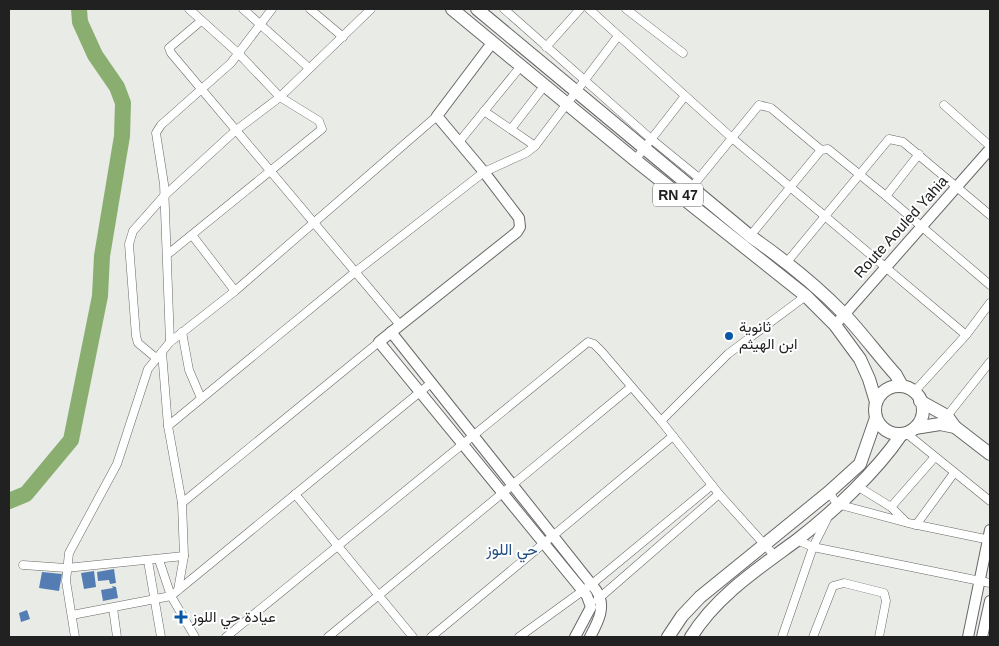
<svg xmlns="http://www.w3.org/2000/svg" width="999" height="646" font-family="Arial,Vazirmatn,sans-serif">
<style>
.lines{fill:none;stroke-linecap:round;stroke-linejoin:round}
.river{stroke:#89ae70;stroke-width:16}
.building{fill:#547eb3}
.minor-casing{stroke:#676966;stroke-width:9}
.tertiary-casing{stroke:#676966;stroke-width:12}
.primary-casing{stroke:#676966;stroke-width:14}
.trunk-casing{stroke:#676966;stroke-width:14}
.minor{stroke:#fff;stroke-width:8}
.tertiary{stroke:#fff;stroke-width:10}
.primary{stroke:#fff;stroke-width:12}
.trunk{stroke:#fff;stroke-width:12}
.poi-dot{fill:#0757a6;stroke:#fff;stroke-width:2}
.labels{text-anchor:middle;stroke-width:4;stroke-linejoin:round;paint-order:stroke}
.shield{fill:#fff;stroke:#636463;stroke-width:1}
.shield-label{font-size:14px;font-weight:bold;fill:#202120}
.street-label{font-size:15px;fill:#202120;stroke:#fff}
.poi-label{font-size:15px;fill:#202120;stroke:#fff;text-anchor:start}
.neighbourhood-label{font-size:16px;fill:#235084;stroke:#fff}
</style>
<rect width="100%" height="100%" fill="#e9ebe7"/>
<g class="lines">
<path class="river" d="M9 501 26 494 71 440 100 296 102 256 122 136 123 103 117 87 95 55 80 22 79 9"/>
</g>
<g class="building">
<path d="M114 569 116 583 110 584 109 580 98 581 97 572Z"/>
<path d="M94 571 96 587 84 589 81 573Z"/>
<path d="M42 572 62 574 59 591 39 588Z"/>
<path d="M112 586 116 587 118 598 103 601 101 590 113 588Z"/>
<path d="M27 610 30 619 21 622 19 613Z"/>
</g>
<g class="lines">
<g class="minor-casing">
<g id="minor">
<path d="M243 9 309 68"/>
<path d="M310 9 343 37"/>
<path d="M504 9 650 138 699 178"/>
<path d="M589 9 732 138 966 335"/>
<path d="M626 9 683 53"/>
<path d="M201 21 169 48 171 53 400 325"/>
<path d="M546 47 580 9"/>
<path d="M944 105 990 146"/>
<path d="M484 111 535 146"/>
<path d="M511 129 545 85"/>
<path d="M459 142 521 66"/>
<path d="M635 160 685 96"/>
<path d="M696 182 759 105 771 108 821 150"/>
<path d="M886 196 919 154"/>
<path d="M192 235 235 291"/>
<path d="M750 236 821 150 828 149 886 196 990 285"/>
<path d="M168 254 322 129 319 121 280 97 239 54 189 9"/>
<path d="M787 262 889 139 903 142 990 215"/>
<path d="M182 332 189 370 201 398"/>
<path d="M170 342 164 184 156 133 161 125 231 63 272 9"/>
<path d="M162 352 168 426 182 503 184 556 178 590"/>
<path d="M156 358 138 343 136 336 129 244 133 231 164 196 235 131 280 97 371 9"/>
<path d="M914 392 966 335 990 303"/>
<path d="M947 416 990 362"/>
<path d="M661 421 728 354 807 295"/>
<path d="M168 426 354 273 484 172 526 153 535 146 618 36"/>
<path d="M906 433 990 501"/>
<path d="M857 486 891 507 906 522"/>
<path d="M829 492 837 504 908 523 990 540"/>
<path d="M295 494 413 637"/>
<path d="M182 503 379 342"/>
<path d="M891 507 934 458"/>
<path d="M916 525 954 473"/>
<path d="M797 540 813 547 990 583"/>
<path d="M159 560 171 596 195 637"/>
<path d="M148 561 161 637"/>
<path d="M23 565 66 568 184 556"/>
<path d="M597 600 719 494"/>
<path d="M113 608 117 637"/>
<path d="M72 615 171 596 431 383"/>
<path d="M75 637 66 581 69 553 117 464 148 369 170 342 235 291 437 116"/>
<path d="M226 637 588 342 594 344 602 352 661 421 719 494 774 555"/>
<path d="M328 637 631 387"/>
<path d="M431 637 673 436"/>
<path d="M519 637 592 584 712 485"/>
<path d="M782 637 813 547 827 519"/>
<path d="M813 637 833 586 844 583 884 593 886 601 879 637"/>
</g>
</g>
<g class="tertiary-casing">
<g id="tertiary">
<path d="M492 43 437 116 484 172 519 218 520 227 517 232 379 342 587 596 591 607 575 637"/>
<path d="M835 325 990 149"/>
<path d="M391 332 596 590C607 606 598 622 590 637"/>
<path d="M968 637 990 530"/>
<path d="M982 637 990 601"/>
</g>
</g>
<g class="primary-casing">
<g id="primary">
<circle cx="899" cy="410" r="24"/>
<path d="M920 401 947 416 955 427 990 454"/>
<path d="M915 428 940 424 955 427"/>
<path d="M668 637 682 616 700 597 829 492 860 464 876 418"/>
<path d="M691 637C716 596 759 568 797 540 832 513 876 472 901 435"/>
</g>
</g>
<g class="trunk-casing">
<g id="trunk">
<path d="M452 9 635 160 806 296 835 325 860 359 869 379 876 402"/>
<path d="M477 9 750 236C783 259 815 284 844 314 862 333 878 355 896 375L902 386"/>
</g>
</g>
<use href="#minor" class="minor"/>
<use href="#tertiary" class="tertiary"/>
<use href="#primary" class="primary"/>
<use href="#trunk" class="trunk"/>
</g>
<g class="poi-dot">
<circle cx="729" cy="336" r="5"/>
<path d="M178.5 609.5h5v5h5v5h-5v5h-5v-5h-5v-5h5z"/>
</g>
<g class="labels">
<rect class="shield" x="653" y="183.5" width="50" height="23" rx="4"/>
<g class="shield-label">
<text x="678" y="200">RN 47</text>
</g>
<g class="street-label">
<text transform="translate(901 227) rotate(-48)" y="5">Route Aouled Yahia</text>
</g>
<g class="poi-label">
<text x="739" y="332">ثانوية<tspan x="739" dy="17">ابن الهيثم</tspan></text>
<text x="192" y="622">عيادة حي اللوز</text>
</g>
<g class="neighbourhood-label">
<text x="512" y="555">حي اللوز</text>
</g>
</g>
<rect width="999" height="646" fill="none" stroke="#202120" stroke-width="20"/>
</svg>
